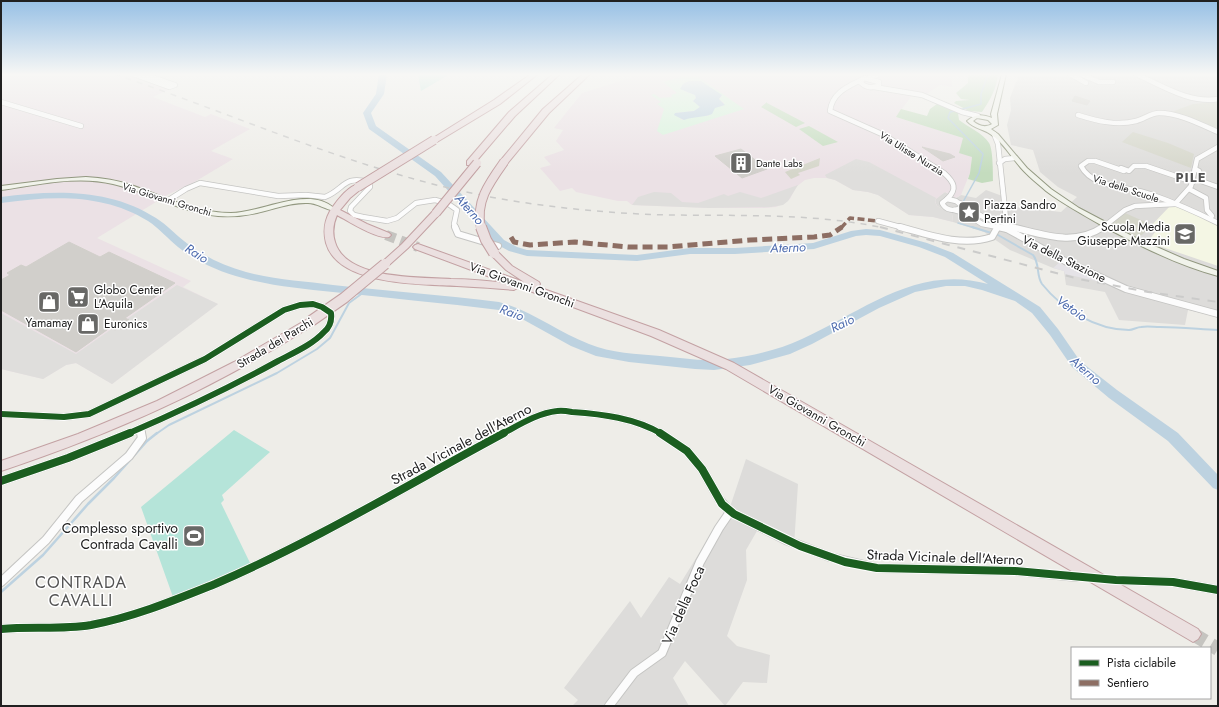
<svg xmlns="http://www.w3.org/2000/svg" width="1219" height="707" font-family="Jost,sans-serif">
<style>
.residential{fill:#dddcda}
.industrial{fill:#ebe1e5}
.education{fill:#f4f6e4}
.construction{fill:#d5d6ca}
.forest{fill:#c4dcbe}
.park{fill:#d7f3dc;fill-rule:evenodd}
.pitch{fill:#b5e4d9}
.parking{fill:#dfdedc}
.plaza{fill:#e5e3e7}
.water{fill:#bdd2e0}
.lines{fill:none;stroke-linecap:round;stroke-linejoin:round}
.stream-far2{stroke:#bdd2e0;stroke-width:1.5}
.stream-far1{stroke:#bdd2e0;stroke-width:2}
.stream{stroke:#bdd2e0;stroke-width:2.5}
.river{fill:#bdd2e0;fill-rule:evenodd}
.building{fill:#d1cfcb;stroke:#d1cfca}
.highway-tunnel-far1{stroke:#c5c4c0;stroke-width:10;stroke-dasharray:10 5.5;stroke-linecap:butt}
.highway-tunnel{stroke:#c5c4c0;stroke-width:14;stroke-dasharray:14 7;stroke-linecap:butt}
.street-far2-casing{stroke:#c5c5c3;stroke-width:6}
.street-far1-casing{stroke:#c5c5c3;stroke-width:8}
.street-casing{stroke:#c5c5c3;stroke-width:10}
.secondary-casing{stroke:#929880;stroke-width:2}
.highway-casing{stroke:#c3a1a3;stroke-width:2}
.street-far2{stroke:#fcfcfc;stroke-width:4.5}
.street-far1{stroke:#fcfcfc;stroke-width:6}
.street{stroke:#fcfcfc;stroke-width:8}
.secondary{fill:#f1f3eb;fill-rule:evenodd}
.highway{fill:#ebe0e0;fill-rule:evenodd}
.rail-far1{stroke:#cbcbca;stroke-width:1.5;stroke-dasharray:6 6;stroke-linecap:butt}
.rail{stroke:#cbcbca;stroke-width:2;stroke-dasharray:8 8;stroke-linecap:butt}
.highway-bridge-far1-casing{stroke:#c3a1a3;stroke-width:10;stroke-linecap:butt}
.highway-bridge-casing{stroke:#c3a1a3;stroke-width:12;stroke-linecap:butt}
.highway-bridge-far1{stroke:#ebe0e0;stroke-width:8}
.highway-bridge{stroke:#ebe0e0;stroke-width:10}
.quiet-far1{stroke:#8d6e63;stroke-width:3.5;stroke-dasharray:7 3.5;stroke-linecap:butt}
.quiet{stroke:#8d6e63;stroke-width:5;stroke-dasharray:10 5;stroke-linecap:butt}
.cycleway-far1-casing{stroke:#fff;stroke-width:8}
.cycleway-casing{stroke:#fff;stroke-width:10}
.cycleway-far1{stroke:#1b5e20;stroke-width:6}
.cycleway{stroke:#1b5e20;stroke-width:8}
.labels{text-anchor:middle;stroke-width:3;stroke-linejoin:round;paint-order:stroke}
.far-street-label{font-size:10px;fill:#202020;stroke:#fff}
.far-poi-label{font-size:10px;fill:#202020;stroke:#fff;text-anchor:start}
.poi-label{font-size:12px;fill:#202020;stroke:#fff;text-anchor:start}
.street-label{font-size:12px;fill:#202020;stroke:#fff}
.far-district-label{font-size:13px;font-weight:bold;letter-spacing:1px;fill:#535353;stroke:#fff}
.water-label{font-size:13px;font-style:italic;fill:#4d6bae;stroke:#fff}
.near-street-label{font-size:14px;fill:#202020;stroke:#fff}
.near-poi-label{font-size:14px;fill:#202020;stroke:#fff;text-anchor:end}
.near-neighbourhood-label{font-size:16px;letter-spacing:1px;fill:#535353;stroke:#fff}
</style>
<rect width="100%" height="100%" fill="#eeede8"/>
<g class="residential">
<path d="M1019 74H1218V317L1188 310 1185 325 1119 320 1105 292 1066 285 1064 271 1053 268 1010 250 984 232 953 222 952 214 937 206 935 202 936 198 945 192 956 198 961 195 976 198 986 190 1005 197 1007 206 1061 212 1077 197 1058 187 1040 172 1033 150 1011 145 1007 125 1011 110 1010 98Z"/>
<path d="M746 459 798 484 794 546 757 531 746 550 747 580 727 636 737 646 770 655 767 683 743 682 725 706 685 661 673 678 689 706H572L578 700 564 688 630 601 641 618 669 577 680 584 722 516 730 507Z"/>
</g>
<g class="industrial">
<path d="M1 74H174L165 79 180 84 153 97 205 117 211 114 250 129 211 151 233 159 191 184 169 194 97 238 191 281 183 287 218 304 112 384 76 363 66 365 43 379 1 369Z"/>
<path d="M643 74H947L952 80V87L940 85 922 97 913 94 896 117 963 138 972 157 970 173 961 195 956 198 945 192 935 200 936 204 939 208 952 214 953 222 933 217 909 215 878 195 868 192 853 190 835 180 827 178H814L805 180 796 187 790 199 785 203 776 207 765 208H709L632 205 627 201H618L576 192 572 188 560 191 540 168 551 165 544 157 564 150 556 141 563 130 554 128 582 93Z"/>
</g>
<path class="education" d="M1170 206H1179L1218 223V266L1162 247 1151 241 1150 239 1155 232 1148 229Z"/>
<g class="construction">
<path d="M1218 102V130L1200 122 1169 113 1193 104Z"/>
<path d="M1133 132 1168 143 1194 154 1191 168 1122 142Z"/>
<path d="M820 158 819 166 798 173 800 175 791 179 785 172Z"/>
<path d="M1125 213 1152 225 1142 235 1136 236 1112 223Z"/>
</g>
<g class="forest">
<path d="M968 74H998C997 88 990 100 982 112L969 111 954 103 956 101 970 100 961 99 956 93 968 83Z"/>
<path d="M767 102V103L805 123 796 127 761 107Z"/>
<path d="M937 104 958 113 959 120C968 127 983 133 989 143 993 149 993 173 993 181L982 183 968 179 970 173 972 157 959 153 963 138 896 117 901 109 927 116 930 109Z"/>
<path d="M809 126 838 142 823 146 799 129Z"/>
</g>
<path class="park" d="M685 74H694L744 109 663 135 657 131 664 109 657 104 661 102 651 95 654 94 660 98 672 97 671 95 677 93 663 82 687 75ZM689 81H701L722 96 719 99 724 103V105L714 108 708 116H694L682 120 675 113 694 111 700 107 693 101 696 98 695 95 684 91Z"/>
<g class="pitch">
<path d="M418 74H450L421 91Z"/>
<path d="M234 430 270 452 222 495 224 500 221 503 251 565 173 597 141 507Z"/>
</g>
<g class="parking">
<path d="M856 159 869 162 936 198 935 202 937 206 952 214 953 222 933 217 909 215 878 195 868 192 853 190 835 180 827 178 825 175Z"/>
<path d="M798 185 788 201 783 205 771 207 709 208 632 205 638 197 654 192 671 193 682 202 698 203 724 194 728 196 740 192 761 198Z"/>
<path d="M177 285 218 304 112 384 76 363 66 365 43 379 1 369V313L76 354 113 328 115 330 129 320 127 319Z"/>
</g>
<path class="plaza" d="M1061 261 1110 284 1065 274 1064 271 1053 268Z"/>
<path class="water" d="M689 81H701L722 95 719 99 725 105 715 108 712 114C703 118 694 116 684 120L674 115 675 113 694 111 700 107 693 101 696 98 695 95 680 89 683 84Z"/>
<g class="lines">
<g class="stream-far2">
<path d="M959 110 981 104V94L988 74"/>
<path d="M955 111 950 112 948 118 983 154 979 173 963 202"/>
<path d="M958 223 975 228"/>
</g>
<g class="stream-far1">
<path d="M972 227 998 235 1033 255C1040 263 1036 276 1042 284 1062 309 1096 330 1129 330 1133 330 1137 327 1141 327 1147 326 1153 327 1160 327 1179 327 1198 329 1218 330"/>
<path d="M156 434 169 425 277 373 317 349 330 338 349 303 364 292"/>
</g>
<path class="stream" d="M1 592 43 555 88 504 114 478 147 441 157 433"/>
<path class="river" d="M379 74H387L384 94 371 113 376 126 441 172 504 240 517 247 527 250 637 255 690 248H735L813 243 851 231 866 229 880 230 927 243 953 253 1040 307 1058 329 1080 361 1117 390 1178 433 1218 475V490L1213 488 1168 441 1109 398 1072 367 1050 335 1032 313 1015 301 982 290 965 286H946L915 292 879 308 812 344 790 354 750 365 714 370 695 369 629 362 596 356 571 346 524 320 499 310C443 303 388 298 333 292 303 289 272 286 243 278 220 272 197 262 178 247 168 239 159 228 148 221 103 193 51 196 1 203V197C53 190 110 188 156 218 167 225 175 234 184 241 203 256 224 266 246 272 275 280 304 281 333 285 389 291 444 295 499 302 532 311 558 332 589 344 611 353 637 354 660 356 683 358 704 362 727 359 753 356 778 350 802 339 863 311 917 264 988 284L945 257 919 247 880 236 866 235 856 236 814 249 735 254H690L637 261 527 256 509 251 496 244 435 176 369 129 363 113 376 94Z"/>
</g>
<g class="building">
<path d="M1075 96 1090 101 1087 105 1072 101Z"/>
<path d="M922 147 950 154 955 157 943 161Z"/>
<path d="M741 149 767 169 742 178 715 156Z"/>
<path d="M69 242 100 257 109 252 175 283 125 318 129 320 115 330 111 327 76 352 1 310V280L10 275 7 273 21 265 26 267Z"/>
</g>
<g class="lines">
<path class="highway-tunnel-far1" d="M386 235 418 247"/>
<path class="highway-tunnel" d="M1193 634 1218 649"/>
<g class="street-far2-casing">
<g id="street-far2">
<path d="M133 74 169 87 175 85 144 74"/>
<path d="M1070 74 1086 83"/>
<path d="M1080 74 1099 82H1113"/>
<path d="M1136 74C1161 85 1190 104 1218 99"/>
<path d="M864 78 879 82V85C872 89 866 88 860 82Z"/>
<path d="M869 78 880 74"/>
<path d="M861 80C847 87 832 93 830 111L884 135 944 173C954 182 958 189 947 199"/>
<path d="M874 87 922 95 962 112 978 116"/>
<path d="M1 102 81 126"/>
<path d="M1078 115C1097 121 1117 126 1136 121 1144 119 1151 113 1159 113 1179 113 1200 124 1218 132"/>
<path d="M994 134 998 144 1007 228"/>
<path d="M999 163 1005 159 1015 158"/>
<path d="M1121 168 1129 171 1134 166H1146L1193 182"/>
<path d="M1195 169 1199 171 1201 181 1218 187"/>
<path d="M1124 171 1095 161H1088L1081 166C1093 189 1129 186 1150 194 1173 202 1196 212 1218 223"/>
<path d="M1189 189 1206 198 1207 210 1212 216"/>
<path d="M947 199 956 201 961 205V208C954 211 946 211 942 203Z"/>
<path d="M167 201 186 189 200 183 278 196 306 195 325 197C345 189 343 175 369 182L370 187 351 207 350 211 354 215 363 217 387 221 397 218 416 203 435 200 447 203 457 210 454 224 456 228"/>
<path d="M960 203 985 218 1005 223"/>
<path d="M954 210 965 213 982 224 1003 228"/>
<path d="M878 221 904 228"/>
<path d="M1006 226 1015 228"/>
<path d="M1102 228 1125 210 1135 206 1175 204 1191 186 1197 159 1218 147"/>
</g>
</g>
<g class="street-far1-casing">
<g id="street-far1">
<path d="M455 227 458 234 498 246"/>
<path d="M900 227C929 235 962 247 992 237L997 228"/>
<path d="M998 227 1007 229 1065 261 1126 289 1218 314"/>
<path d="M1007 227V229"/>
<path d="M1011 227C1043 234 1073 247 1103 227"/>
<path d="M1 414 64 417 89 414 205 359 284 310 300 305 313 304 322 307 331 313C332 321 330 327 324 332 312 345 293 353 278 361 229 388 178 412 127 434"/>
<path d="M141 428 142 434"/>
<path d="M502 434C519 425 538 413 557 411 562 410 567 411 572 412 602 414 635 418 662 434"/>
</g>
</g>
<g class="street-casing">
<g id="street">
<path d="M660 433 687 451 702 469 719 499 730 512 786 540 830 557 877 568 1015 571 1077 577"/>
<path d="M1 481 68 458 130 433"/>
<path d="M1116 580 1173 582 1218 590"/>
<path d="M1 582 46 540 79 499 129 456 142 438 141 433"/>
<path d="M1 629C32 626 60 630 91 625 134 617 175 600 215 584 315 541 409 484 504 433"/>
<path d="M609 706 634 673 662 653 700 562 719 528 730 512"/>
</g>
</g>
<g class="secondary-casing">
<g id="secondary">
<path d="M1002 74H1006L997 114 998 125 991 129 998 134 1027 168 1051 189 1079 208 1134 237 1184 259 1218 271V276C1177 265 1138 245 1101 225 1082 214 1063 204 1046 191 1038 184 1028 176 1021 168 1012 158 1004 144 993 136 985 129 974 129 967 121 975 114 982 114 992 118L991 114ZM977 118 988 120 992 124C985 128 979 126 973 121Z"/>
<path d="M86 177C102 178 116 180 131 185 163 196 196 213 231 213 261 213 308 185 334 208L331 210C323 208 316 203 308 203 291 202 274 209 257 213 244 216 231 217 218 216 181 213 149 192 113 184 77 175 37 185 1 190V186L57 179Z"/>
</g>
</g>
<g class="highway-casing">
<g id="highway">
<path d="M531 74H538L500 104 437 142H434L430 140 494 100Z"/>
<path d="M553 74H560L515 116 473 165H467V161L509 112Z"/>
<path d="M583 74H590L549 113 507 164H501V160L543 109Z"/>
<path d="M358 184 362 187 361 189 350 198 340 210 367 224 389 233 391 235 389 237C378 240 348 221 337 215 333 224 332 232 335 242 346 280 419 277 451 279 469 279 488 281 506 283L415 249 413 247 415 245 418 244 524 282 506 270 489 253 491 251H497L512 266 539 282 540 284 538 287 659 330 734 363 1198 629 1201 634 1198 639 1193 642 1188 639 726 369 651 336 519 287 514 290C495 288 476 287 457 286 421 284 338 286 326 243 323 231 324 222 330 211 336 202 347 187 358 184Z"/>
<path d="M436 210 439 211 440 213 439 215 408 248 388 266H382L380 264 382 262 402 244 433 211Z"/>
<path d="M311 317 315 318 316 321 315 324C213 389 115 433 1 471V461L78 434 157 401 234 362Z"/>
</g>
</g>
<use href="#street-far2" class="street-far2"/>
<use href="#street-far1" class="street-far1"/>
<use href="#street" class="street"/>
<use href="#secondary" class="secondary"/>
<use href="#highway" class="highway"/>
<path class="rail-far1" d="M114 74C251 120 383 183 527 203 575 210 623 214 670 215 742 216 814 213 884 228"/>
<path class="rail" d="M880 227 1079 279 1148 292 1218 302"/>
<g class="highway-bridge-far1-casing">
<g id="highway-bridge-far1">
<path d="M358 187 434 140"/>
<path d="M436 213 477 163"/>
<path d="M481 228C475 202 489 183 504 162"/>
</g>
</g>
<g class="highway-bridge-casing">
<g id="highway-bridge">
<path d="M481 227 486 240 494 253"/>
<path d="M311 321 344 298 385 264"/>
</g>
</g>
<use href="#highway-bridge-far1" class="highway-bridge-far1"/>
<use href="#highway-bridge" class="highway-bridge"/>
<path class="quiet-far1" d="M841 228 850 218 878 221"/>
<path class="quiet" d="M511 237 514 242 530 245 575 242 628 247H668L750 240 814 237 830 235 842 227"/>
<g class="cycleway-far1-casing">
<g id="cycleway-far1">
<path d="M1 414 64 417 89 414 205 359 284 310 300 305 313 304 322 307 331 313C332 321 330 327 324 332 312 345 293 353 278 361 229 388 178 412 127 434"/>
<path d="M502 434C519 425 538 413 557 411 562 410 567 411 572 412 602 414 635 418 662 434"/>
</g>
</g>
<g class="cycleway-casing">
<g id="cycleway">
<path d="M660 433 687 451 702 469 722 504 734 514 800 546 845 562 877 568 1015 571 1116 580 1173 582 1218 590"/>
<path d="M1 481 68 458 130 433"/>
<path d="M1 629C32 626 60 630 91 625 134 617 175 600 215 584 315 541 409 484 504 433"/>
</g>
</g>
<use href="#cycleway-far1" class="cycleway-far1"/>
<use href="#cycleway" class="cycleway"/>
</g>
<linearGradient id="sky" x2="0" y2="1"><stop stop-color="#97c0e5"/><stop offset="0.43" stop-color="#f7f7f5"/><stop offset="1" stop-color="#f7f7f5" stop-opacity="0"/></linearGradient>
<rect width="1219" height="173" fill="url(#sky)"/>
<defs>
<g id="building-square" transform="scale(1.15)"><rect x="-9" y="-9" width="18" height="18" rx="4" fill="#686866" stroke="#fff"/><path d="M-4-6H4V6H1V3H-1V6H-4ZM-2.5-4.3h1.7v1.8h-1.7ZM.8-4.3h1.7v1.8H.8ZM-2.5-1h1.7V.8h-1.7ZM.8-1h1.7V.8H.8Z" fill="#fff"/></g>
<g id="sight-square" transform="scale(1.15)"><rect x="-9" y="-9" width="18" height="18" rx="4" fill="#686866" stroke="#fff"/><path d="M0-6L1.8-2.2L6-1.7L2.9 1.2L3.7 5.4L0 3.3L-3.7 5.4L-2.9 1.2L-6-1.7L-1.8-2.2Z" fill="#fff"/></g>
<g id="school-square" transform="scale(1.15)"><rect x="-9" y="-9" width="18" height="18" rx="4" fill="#686866" stroke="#fff"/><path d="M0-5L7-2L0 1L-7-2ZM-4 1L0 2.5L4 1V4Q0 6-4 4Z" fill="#fff"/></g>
<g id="supermarket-square" transform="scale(1.15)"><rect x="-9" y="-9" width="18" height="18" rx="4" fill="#686866" stroke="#fff"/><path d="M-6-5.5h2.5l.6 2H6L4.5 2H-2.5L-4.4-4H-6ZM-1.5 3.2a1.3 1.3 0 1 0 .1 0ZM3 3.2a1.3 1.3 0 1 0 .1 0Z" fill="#fff"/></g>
<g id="shop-square" transform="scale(1.15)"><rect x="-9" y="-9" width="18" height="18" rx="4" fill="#686866" stroke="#fff"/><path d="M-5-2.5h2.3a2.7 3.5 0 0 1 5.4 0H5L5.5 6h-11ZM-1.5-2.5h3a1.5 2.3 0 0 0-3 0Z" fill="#fff"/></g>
<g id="stadium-square" transform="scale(1.15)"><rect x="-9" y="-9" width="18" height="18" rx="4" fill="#686866" stroke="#fff"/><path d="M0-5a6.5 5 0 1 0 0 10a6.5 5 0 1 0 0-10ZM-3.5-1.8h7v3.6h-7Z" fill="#fff"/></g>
</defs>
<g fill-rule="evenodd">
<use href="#building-square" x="741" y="163"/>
<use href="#sight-square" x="969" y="212"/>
<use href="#school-square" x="1185" y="234"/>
<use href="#supermarket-square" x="78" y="297"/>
<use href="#shop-square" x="49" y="302"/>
<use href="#shop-square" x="88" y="324"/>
<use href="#stadium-square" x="194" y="536"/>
</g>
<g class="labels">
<g class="far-street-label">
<text transform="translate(912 153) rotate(32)" y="4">Via Ulisse Nurzia</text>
<text transform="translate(1126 188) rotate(18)" y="4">Via delle Scuole</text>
<text transform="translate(167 199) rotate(17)" y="4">Via Giovanni Gronchi</text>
</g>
<g class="far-poi-label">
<text x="756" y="167">Dante Labs</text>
</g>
<g class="poi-label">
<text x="984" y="209">Piazza Sandro<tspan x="984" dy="14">Pertini</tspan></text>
<text x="1170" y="231" text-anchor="end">Scuola Media<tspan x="1170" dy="14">Giuseppe Mazzini</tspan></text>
<text x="94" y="294">Globo Center<tspan x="94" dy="14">L'Aquila</tspan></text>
<text x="49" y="327" text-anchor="middle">Yamamay</text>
<text x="104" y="328">Euronics</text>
</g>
<g class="street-label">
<text transform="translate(1064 259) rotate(26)" y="4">Via della Stazione</text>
<text transform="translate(522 285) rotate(20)" y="4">Via Giovanni Gronchi</text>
<text transform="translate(275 343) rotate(-31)" y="4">Strada dei Parchi</text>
<text transform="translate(817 416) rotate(30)" y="4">Via Giovanni Gronchi</text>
</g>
<g class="far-district-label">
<text x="1191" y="182">PILE</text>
</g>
<g class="water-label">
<text transform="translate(470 209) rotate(48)" y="5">Aterno</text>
<text transform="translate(788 247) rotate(-2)" y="5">Aterno</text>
<text transform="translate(197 253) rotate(32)" y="5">Raio</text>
<text transform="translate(1072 308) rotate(35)" y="5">Vetoio</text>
<text transform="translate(512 312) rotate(20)" y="5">Raio</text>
<text transform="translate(842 323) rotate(-26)" y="5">Raio</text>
<text transform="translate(1086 370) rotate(41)" y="5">Aterno</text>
</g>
<g class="near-street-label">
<text transform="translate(461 444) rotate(-28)" y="5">Strada Vicinale dell'Aterno</text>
<text transform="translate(945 557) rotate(2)" y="5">Strada Vicinale dell'Aterno</text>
<text transform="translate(683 605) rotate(-66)" y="5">Via della Foca</text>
</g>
<g class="near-poi-label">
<text x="178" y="533">Complesso sportivo<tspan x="178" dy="16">Contrada Cavalli</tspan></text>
</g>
<g class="near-neighbourhood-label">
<text x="81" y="588">CONTRADA<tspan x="81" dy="18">CAVALLI</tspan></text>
</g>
</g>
<rect width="1219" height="707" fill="none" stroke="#202020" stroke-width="4"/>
<rect x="1071" y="647" width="140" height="52" fill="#ffffff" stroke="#a6a6a6"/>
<rect x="1079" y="660" width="20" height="6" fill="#1b5e20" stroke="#a6a6a6"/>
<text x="1107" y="667" font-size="12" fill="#202020">Pista ciclabile</text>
<rect x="1079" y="680" width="20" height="6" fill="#8d6e63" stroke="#a6a6a6"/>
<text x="1107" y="687" font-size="12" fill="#202020">Sentiero</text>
</svg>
